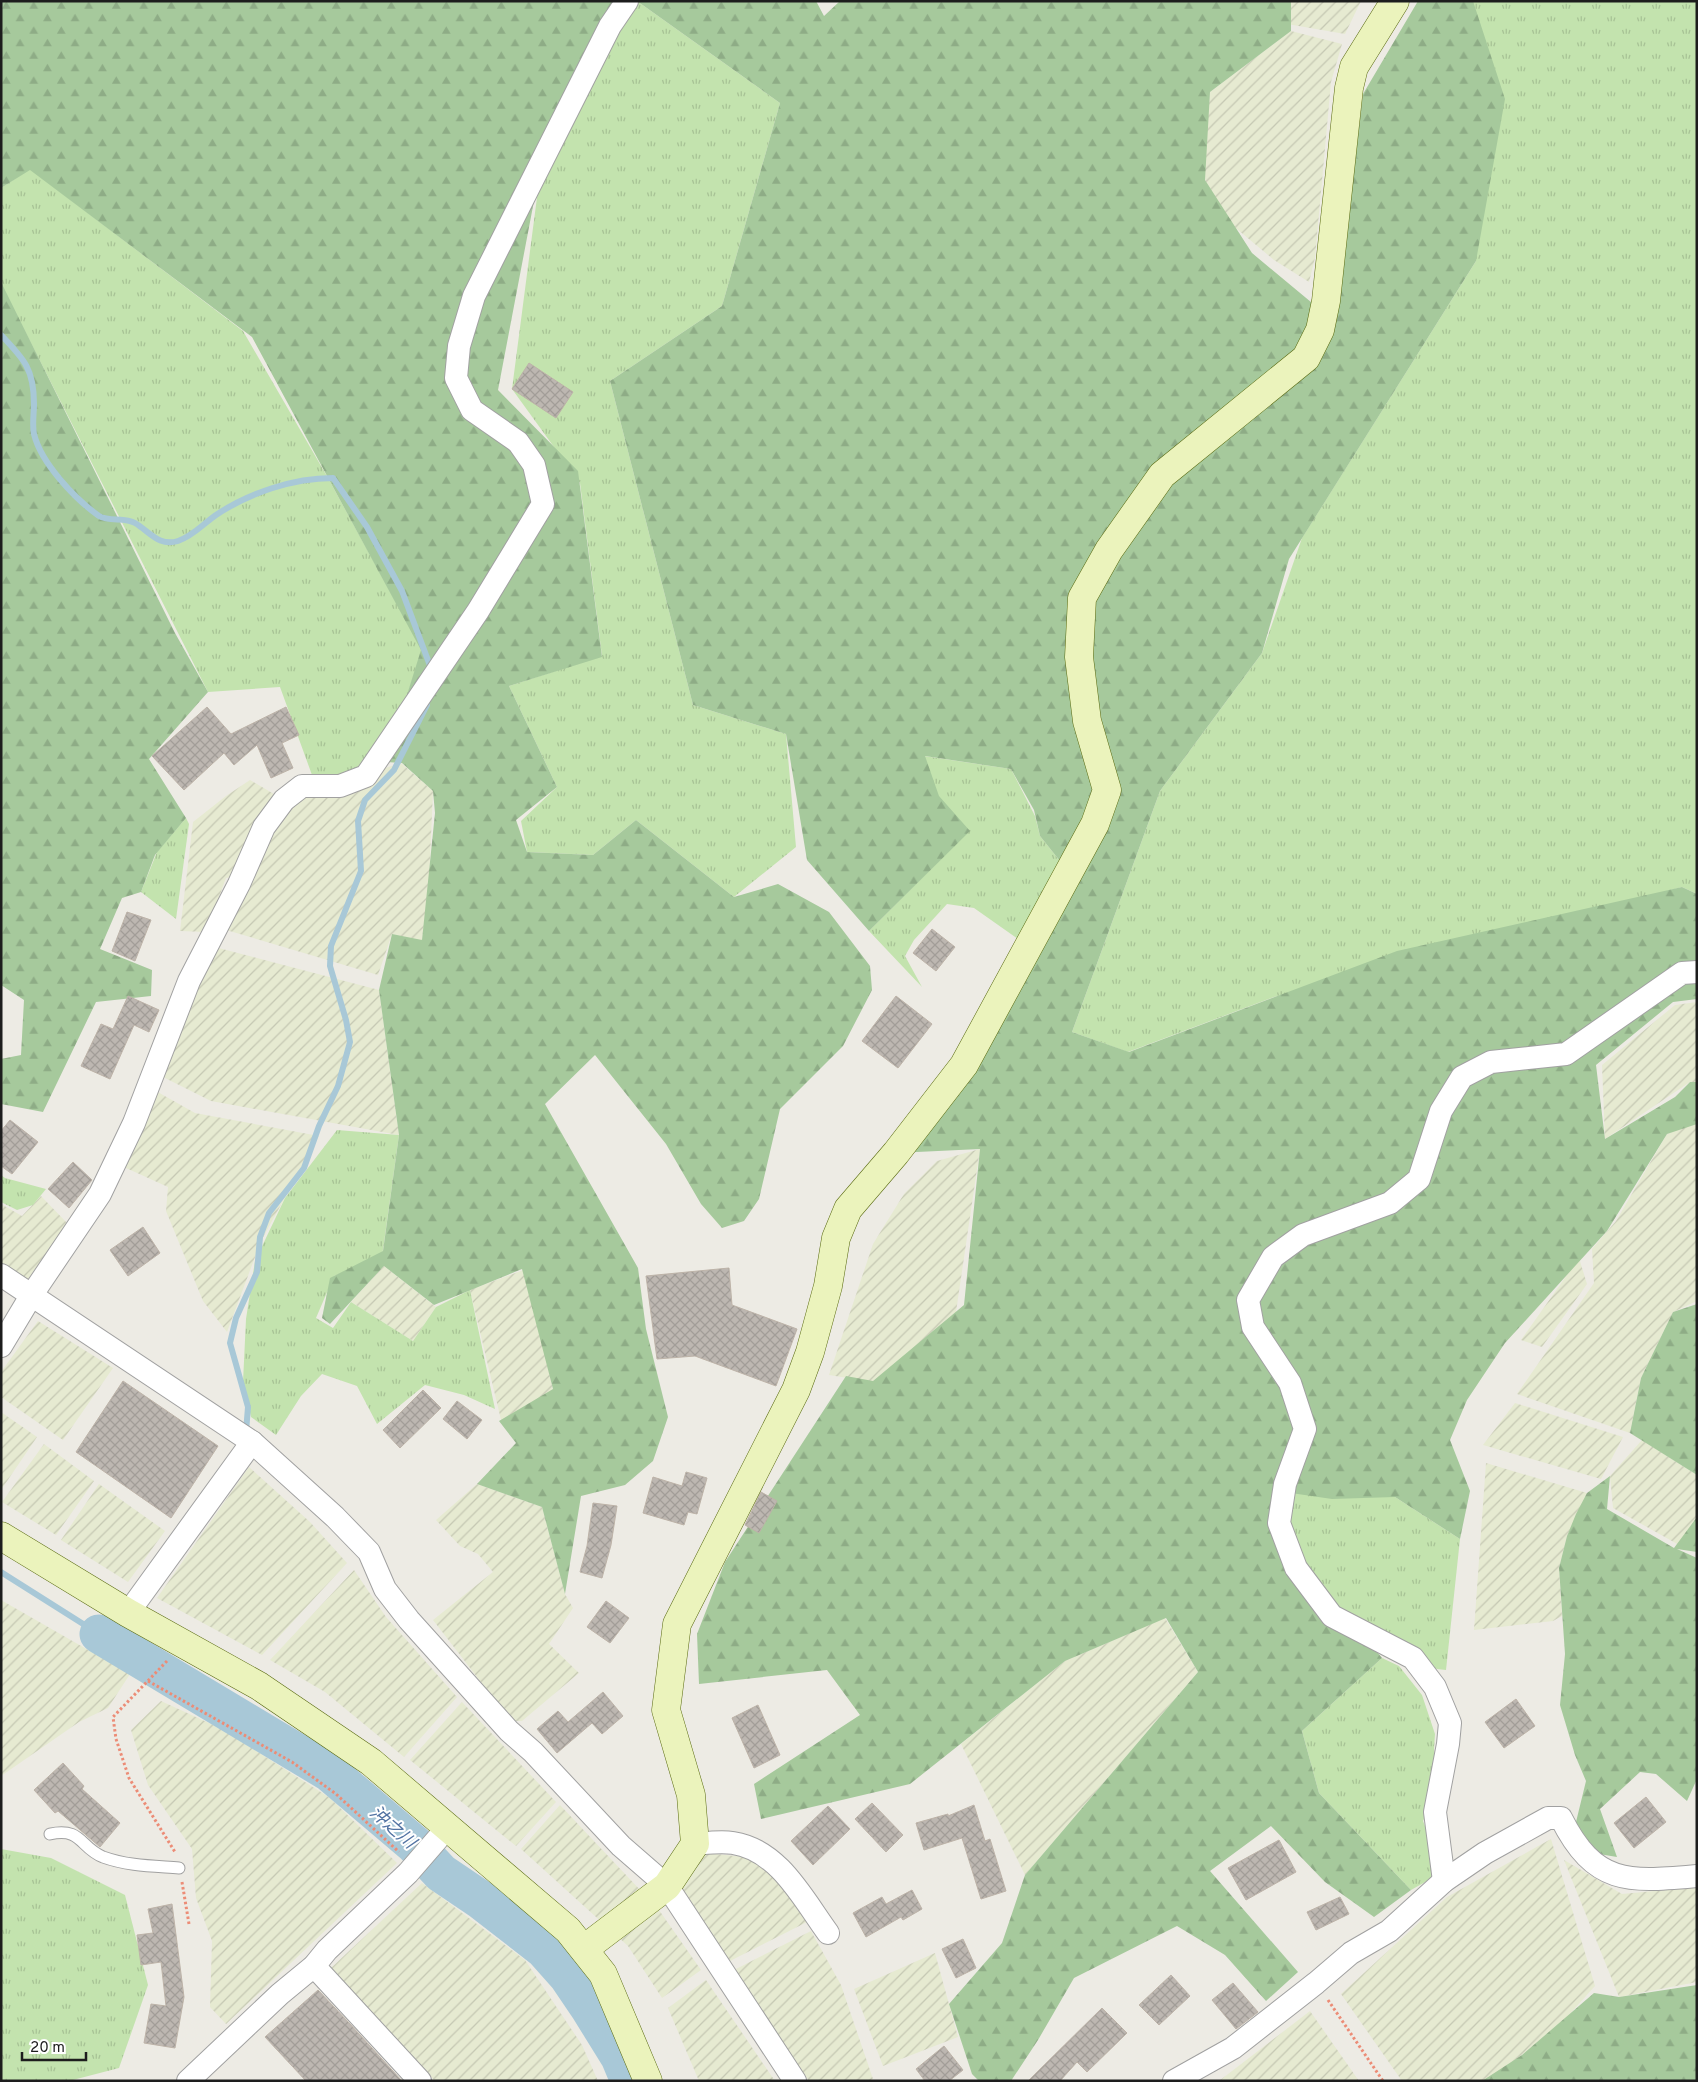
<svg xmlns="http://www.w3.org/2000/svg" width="1698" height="2082" font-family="Overpass,'Noto Sans JP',sans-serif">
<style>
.farmland{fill:url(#farmland-furrows)}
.grass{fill:url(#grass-tufts)}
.forest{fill:url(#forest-firs)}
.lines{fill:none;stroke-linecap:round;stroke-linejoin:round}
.stream{stroke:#a8c8d7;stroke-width:6}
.river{stroke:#a8c8d7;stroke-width:39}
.building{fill:url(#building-cross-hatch);stroke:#bdb3a8}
.lane-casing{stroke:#a1a1a1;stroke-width:13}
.street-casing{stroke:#a1a1a1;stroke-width:24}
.secondary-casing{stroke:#58690f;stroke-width:29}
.path{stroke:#ec8c76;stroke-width:3;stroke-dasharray:2.5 2.5;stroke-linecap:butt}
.lane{stroke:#fff;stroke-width:11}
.street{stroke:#fff;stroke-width:22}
.secondary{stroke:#ebf3bc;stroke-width:28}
.labels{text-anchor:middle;stroke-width:4;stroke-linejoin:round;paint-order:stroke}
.water-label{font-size:18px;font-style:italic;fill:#5374a3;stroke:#fff}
</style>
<defs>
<pattern id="farmland-furrows" width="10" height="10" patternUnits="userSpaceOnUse" patternTransform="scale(1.25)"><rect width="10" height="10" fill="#e6ead1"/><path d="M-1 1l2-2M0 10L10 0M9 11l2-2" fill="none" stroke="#c5c8b3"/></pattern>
<pattern id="grass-tufts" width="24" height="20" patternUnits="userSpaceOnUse" patternTransform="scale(1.25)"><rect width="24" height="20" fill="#c3e3ae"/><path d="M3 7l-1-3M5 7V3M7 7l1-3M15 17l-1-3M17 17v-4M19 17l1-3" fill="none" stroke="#a7c295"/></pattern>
<pattern id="forest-firs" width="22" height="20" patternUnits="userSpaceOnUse" patternTransform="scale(1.25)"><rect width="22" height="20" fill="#a6c99c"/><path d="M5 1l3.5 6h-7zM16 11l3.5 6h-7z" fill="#8eac86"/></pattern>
<pattern id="building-cross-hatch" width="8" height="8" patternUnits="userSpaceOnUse" patternTransform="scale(1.25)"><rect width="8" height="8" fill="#bdb7b1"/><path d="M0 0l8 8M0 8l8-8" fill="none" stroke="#a29d98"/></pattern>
</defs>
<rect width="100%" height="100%" fill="#edebe4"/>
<g class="farmland">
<path d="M1288 1H1361L1345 34 1287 24Z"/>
<path d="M1291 31 1342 44 1331 82 1315 258 1309 282 1274 260 1219 214 1202 172 1210 92Z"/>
<path d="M401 763 433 791 429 882 422 941 392 934 378 975 216 927 243 875 226 878 206 932 180 931 193 822 226 796 250 780 284 800Z"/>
<path d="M207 945 379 990 399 1135 211 1101 153 1072Z"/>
<path d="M1697 1002V1082H1690L1605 1139 1602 1065 1675 1005Z"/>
<path d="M147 1086 195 1113 319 1136 261 1241 227 1332 203 1301 166 1211 168 1187 115 1163Z"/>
<path d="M1692 1124H1697V1301L1673 1312 1641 1378 1630 1433 1517 1394 1594 1283 1592 1249 1616 1221 1667 1134Z"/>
<path d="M980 1149 956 1312 873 1382 829 1375 873 1244 904 1194 937 1161Z"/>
<path d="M41 1196 67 1223 26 1282 1 1264V1204L22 1216Z"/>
<path d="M1579 1258 1587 1284 1542 1347 1521 1340Z"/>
<path d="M384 1266 436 1307 413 1341 351 1302Z"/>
<path d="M526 1269 553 1390 502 1424 470 1290Z"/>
<path d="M38 1321 113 1368 63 1440 1 1397V1372Z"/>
<path d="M1515 1403 1623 1437 1601 1479 1483 1445Z"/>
<path d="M1 1412 37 1437 1 1490Z"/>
<path d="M1642 1440 1697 1475V1518L1679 1545 1613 1508 1610 1476Z"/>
<path d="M44 1444 94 1481 56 1535 2 1502Z"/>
<path d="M1486 1463 1587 1493 1567 1536 1559 1568 1562 1616 1553 1621 1474 1630Z"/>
<path d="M249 1467 310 1522 347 1563 262 1655 157 1598Z"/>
<path d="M99 1484 165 1531 128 1582 61 1540Z"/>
<path d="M477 1484 542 1507 565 1594 573 1608 549 1644 579 1673 522 1721H511L433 1620 493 1572 478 1554 460 1546 436 1520Z"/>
<path d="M354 1570 386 1617 457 1697 404 1757 325 1692 270 1660Z"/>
<path d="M1 1600 130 1674 108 1708 79 1722 1 1776Z"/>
<path d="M1165 1618 1198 1672 1025 1875 961 1744 1065 1661Z"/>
<path d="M161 1701 222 1729 330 1798 397 1863 226 2024 210 2007 212 1941 196 1898 192 1849 148 1785 131 1730Z"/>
<path d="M462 1702 556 1802 516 1846 410 1760Z"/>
<path d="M560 1805 659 1910 701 1970 662 1998 628 1946 521 1849Z"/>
<path d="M1551 1839 1595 1986 1567 2017 1510 2065 1485 2081H1402L1341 1994 1447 1897Z"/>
<path d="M706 1853 745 1857 771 1869 807 1922 728 1962 677 1888Z"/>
<path d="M1564 1860 1622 1894 1697 1887V1982L1619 1997Z"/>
<path d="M422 1883 525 1960 582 2045 598 2081H435L331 1968Z"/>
<path d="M811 1931 841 1985 873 2079 869 2081H809L732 1971Z"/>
<path d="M935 1953 958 2037 883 2066 854 1989Z"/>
<path d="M706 1980 775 2081H699L668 2008Z"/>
<path d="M1310 2011 1359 2081H1219Z"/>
</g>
<g class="grass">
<path d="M637 1 780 103 722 306 610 381 693 705 786 734 796 847 734 897 636 820 593 855 527 852 521 821 557 787 509 686 602 656 580 483 512 389 542 159Z"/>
<path d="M1469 1H1697V894L1682 887 1274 997 1128 1052 1072 1032 1160 791 1262 653 1302 538 1476 261Z"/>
<path d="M30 169 243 331 328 478 422 650 384 767 316 786 280 687 208 692 1 284V188Z"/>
<path d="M924 756 1011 769 1035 816 1040 836 1060 861 1025 944 974 908 947 904 914 940 905 956 922 987 869 931 969 831 935 800Z"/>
<path d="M186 818 189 824 176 919 141 892 157 852Z"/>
<path d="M337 1130 399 1135 382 1257 334 1276 316 1318 333 1328 351 1302 413 1341 436 1307 470 1290 495 1409 464 1395 425 1385 377 1424 357 1386 322 1374 301 1396 276 1435 251 1417 243 1382 246 1319 255 1261 285 1198Z"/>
<path d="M1 1175 5 1178 46 1189 33 1205 17 1210 1 1202Z"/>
<path d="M1284 1492 1395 1497 1460 1539 1446 1670 1437 1669 1332 1616 1301 1575Z"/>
<path d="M1382 1658 1399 1666 1422 1695 1435 1734 1434 1749 1439 1787 1423 1821 1443 1872 1411 1890 1319 1793 1302 1731Z"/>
<path d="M1 1849 51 1858 125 1895 148 1985 119 2068 69 2081H1Z"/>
</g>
<g class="forest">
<path d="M1 1H628L542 159 498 390 578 471 602 657 509 686 557 787 516 820 527 852 593 855 636 820 734 897 778 884 829 912 870 966 872 990 843 1046 780 1109 759 1199 744 1221 722 1228 701 1204 666 1144 595 1055 545 1104 638 1268 646 1329 668 1417 653 1461 625 1485 581 1496 565 1594 542 1507 477 1484 516 1443 499 1421 553 1389 522 1269 434 1305 384 1266 330 1324 322 1318 330 1278 383 1251 399 1135 379 990 392 934 422 940 435 813 433 791 402 763 386 762 421 650 252 337 30 170 1 188Z"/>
<path d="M637 1H816L824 16 840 1H1291V31L1210 92 1205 180 1252 253 1335 322 1363 94 1418 1H1473L1505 99 1476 261 1289 559 1262 653 1160 791 1072 1032 1129 1052 1397 951 1682 887 1697 894V999L1673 1002 1596 1065 1605 1139 1675 1097 1690 1082H1697V1124L1667 1134 1607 1231 1505 1343 1467 1400 1450 1440 1470 1491 1460 1539 1395 1497 1332 1499 1284 1492 1287 1543 1382 1658 1302 1731 1319 1793 1411 1890 1374 1917 1325 1882 1271 1826 1210 1871 1298 1972 1266 2001 1225 1955 1177 1926 1074 1978 1038 2040 1011 2081H979L972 2074 949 2004 1002 1943 1025 1875 1198 1672 1166 1618 1065 1661 910 1784 761 1819 754 1784 860 1715 827 1670 699 1684 697 1634 725 1562 846 1376 873 1381 964 1305 980 1149 896 1153 1066 877 1060 861 1040 836 1034 810 1011 769 925 756 939 796 970 831 869 931 807 860 786 734 693 705 610 381 722 306 780 103Z"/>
<path d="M1 282 175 633 208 692 149 759 186 818 155 855 141 892 122 898 100 949 152 970 151 996 96 1002 43 1112 1 1104V1059L21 1055 24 1000 1 985Z"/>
<path d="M1697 1304V1475L1630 1433 1641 1378 1673 1312Z"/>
<path d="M1610 1476 1607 1509 1674 1548 1697 1517V1552L1677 1549 1697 1558V1779L1687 1801 1656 1774 1640 1772 1600 1809 1617 1857 1593 1853 1576 1822 1586 1781 1575 1755 1560 1705 1565 1654 1559 1568 1567 1536 1576 1514 1587 1493Z"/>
<path d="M1697 1985V2081H1482L1522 2055 1594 1993 1619 1997Z"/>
</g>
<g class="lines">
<g class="stream">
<path d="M1 335C24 359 34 369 34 404 34 413 32 425 34 434 41 463 75 499 99 516 109 522 125 517 135 523 150 532 159 547 178 541 193 536 203 524 216 515 249 493 293 478 333 478L367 527 402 591 432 671"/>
<path d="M246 1432 248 1407 230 1343 236 1318 257 1272 260 1237 269 1213 304 1168 319 1126 338 1086 350 1042 346 1020 330 966 331 946 361 871 358 821 365 800 394 770 427 705"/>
<path d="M1 1572 99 1634 115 1612"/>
</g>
<path class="river" d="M99 1634 329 1772 415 1845 441 1873 481 1900 544 1949 568 1976 589 2007 620 2057 630 2081"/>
</g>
<g class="building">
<path d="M529 363 573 392 556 418 512 389Z"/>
<path d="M207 707 231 734 286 707 299 735 282 743 293 768 271 778 257 745 234 765 224 753 184 790 152 756Z"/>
<path d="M127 912 151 920 135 961 112 951Z"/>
<path d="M932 929 955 947 936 971 913 953Z"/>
<path d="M128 996 159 1010 149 1032 134 1025 110 1079 81 1066 101 1024 113 1029Z"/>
<path d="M896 996 932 1024 898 1068 862 1041Z"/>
<path d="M10 1120 38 1142 12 1174 1 1166V1131Z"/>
<path d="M73 1162 92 1180 69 1208 48 1189Z"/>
<path d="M143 1227 160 1253 128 1276 110 1250Z"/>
<path d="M729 1268 732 1305 797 1329 776 1386 695 1356 657 1359 646 1276Z"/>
<path d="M123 1381 218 1446 171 1518 76 1452Z"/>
<path d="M423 1390 441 1408 400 1448 383 1430Z"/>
<path d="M457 1401 482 1420 467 1439 443 1419Z"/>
<path d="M686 1472 707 1478 697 1514 688 1512 684 1525 643 1513 653 1477 682 1486Z"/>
<path d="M761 1492 777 1501 759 1533 745 1525Z"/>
<path d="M593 1503 617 1506 611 1545 602 1578 580 1572 587 1546Z"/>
<path d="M606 1601 629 1618 610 1643 587 1627Z"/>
<path d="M603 1692 623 1716 602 1734 592 1723 557 1753 537 1729 558 1711 568 1722Z"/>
<path d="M1516 1699 1535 1726 1504 1748 1485 1722Z"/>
<path d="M758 1705 780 1755 754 1768 732 1718Z"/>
<path d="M63 1763 84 1786 82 1789 120 1823 100 1847 58 1811 55 1813 34 1790Z"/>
<path d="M1646 1797 1666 1822 1634 1848 1614 1823Z"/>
<path d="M872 1803 903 1835 886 1852 855 1819Z"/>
<path d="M974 1805 985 1841 990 1839 1006 1891 981 1899 962 1838 924 1850 916 1823 948 1814V1816Z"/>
<path d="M828 1806 850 1829 813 1865 791 1841Z"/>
<path d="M1279 1840 1296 1872 1246 1900 1228 1868Z"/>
<path d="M912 1890 922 1909 903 1920 901 1917 866 1937 853 1913 882 1897 886 1904Z"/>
<path d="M1340 1897 1349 1914 1316 1930 1307 1912Z"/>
<path d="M172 1904 184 1997 175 2048 144 2043 151 2004 166 2006 161 1962 141 1965 137 1935 153 1933 148 1909Z"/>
<path d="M963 1939 976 1968 956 1978 942 1949Z"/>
<path d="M1171 1975 1190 1996 1159 2025 1139 2005Z"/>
<path d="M1233 1983 1258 2012 1236 2029 1212 2000Z"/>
<path d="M318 1990 350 2024 402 2081H306L265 2037Z"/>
<path d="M1102 2008 1127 2033 1087 2072 1077 2062 1060 2081H1028Z"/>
<path d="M944 2046 963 2070 949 2081H925L916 2069Z"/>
</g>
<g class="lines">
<g class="lane-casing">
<path id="lane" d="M50 1834C82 1827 80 1848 103 1857 128 1866 153 1866 179 1868"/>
</g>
<g class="street-casing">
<g id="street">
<path d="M1 1275 252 1442 335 1517 369 1552 385 1589 409 1620 509 1731 533 1752 621 1846 667 1886 795 2081"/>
<path d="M1 1346 31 1296 100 1194 134 1123 189 981 239 884 264 827 284 800 302 786H340L366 776 478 611 543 504 534 465 518 442 472 410 456 378 459 346 474 296 610 26 627 1"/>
<path d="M128 1613 252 1442"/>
<path d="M695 1844C707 1843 721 1841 733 1843 779 1850 803 1899 828 1933"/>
<path d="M1444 1881 1435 1812 1448 1744 1450 1723 1435 1687 1413 1658 1332 1616 1296 1568 1279 1523 1285 1484 1305 1429 1290 1383 1253 1327 1248 1300 1273 1257 1303 1235 1390 1203 1419 1179 1441 1111 1462 1077 1491 1062 1566 1054 1682 973 1697 972"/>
<path d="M314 1966 420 2081"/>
<path d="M188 2081 280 1994 314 1966 327 1950 408 1873 447 1828"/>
<path d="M1174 2081 1233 2048 1316 1983 1351 1953 1389 1931 1444 1881 1485 1853 1548 1818H1561C1595 1886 1629 1882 1697 1876"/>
</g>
</g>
<g class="secondary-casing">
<g id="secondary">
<path d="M1 1536 128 1613 259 1686 371 1762 568 1930 603 1974 648 2081"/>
<path d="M584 1949 667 1886 695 1844 691 1795 666 1710 677 1624 796 1390 810 1352 828 1286 836 1238 848 1209 896 1153 964 1065 1095 824 1107 790 1087 721 1079 657 1082 598 1109 550 1162 475 1306 358 1320 330 1326 301 1349 88 1354 67 1395 1"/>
</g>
</g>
<g class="path">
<path d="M167 1661 113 1717 116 1739 129 1778 175 1852"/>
<path d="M148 1681 292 1762 336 1794 399 1852"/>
<path d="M182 1882 189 1924"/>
<path d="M1328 2000 1383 2081"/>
</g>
<use href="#lane" class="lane"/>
<use href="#street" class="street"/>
<use href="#secondary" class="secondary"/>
</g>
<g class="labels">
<g class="water-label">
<text transform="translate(393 1827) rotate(41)" y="6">沖之川</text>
</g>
</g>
<rect width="1698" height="2082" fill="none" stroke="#1d1d1d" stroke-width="5"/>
<path d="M22 2052v8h64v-8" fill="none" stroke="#1d1d1d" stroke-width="2.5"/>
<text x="30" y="2052" font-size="15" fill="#1d1d1d" stroke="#ffffff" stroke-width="4" paint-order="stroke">20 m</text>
</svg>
